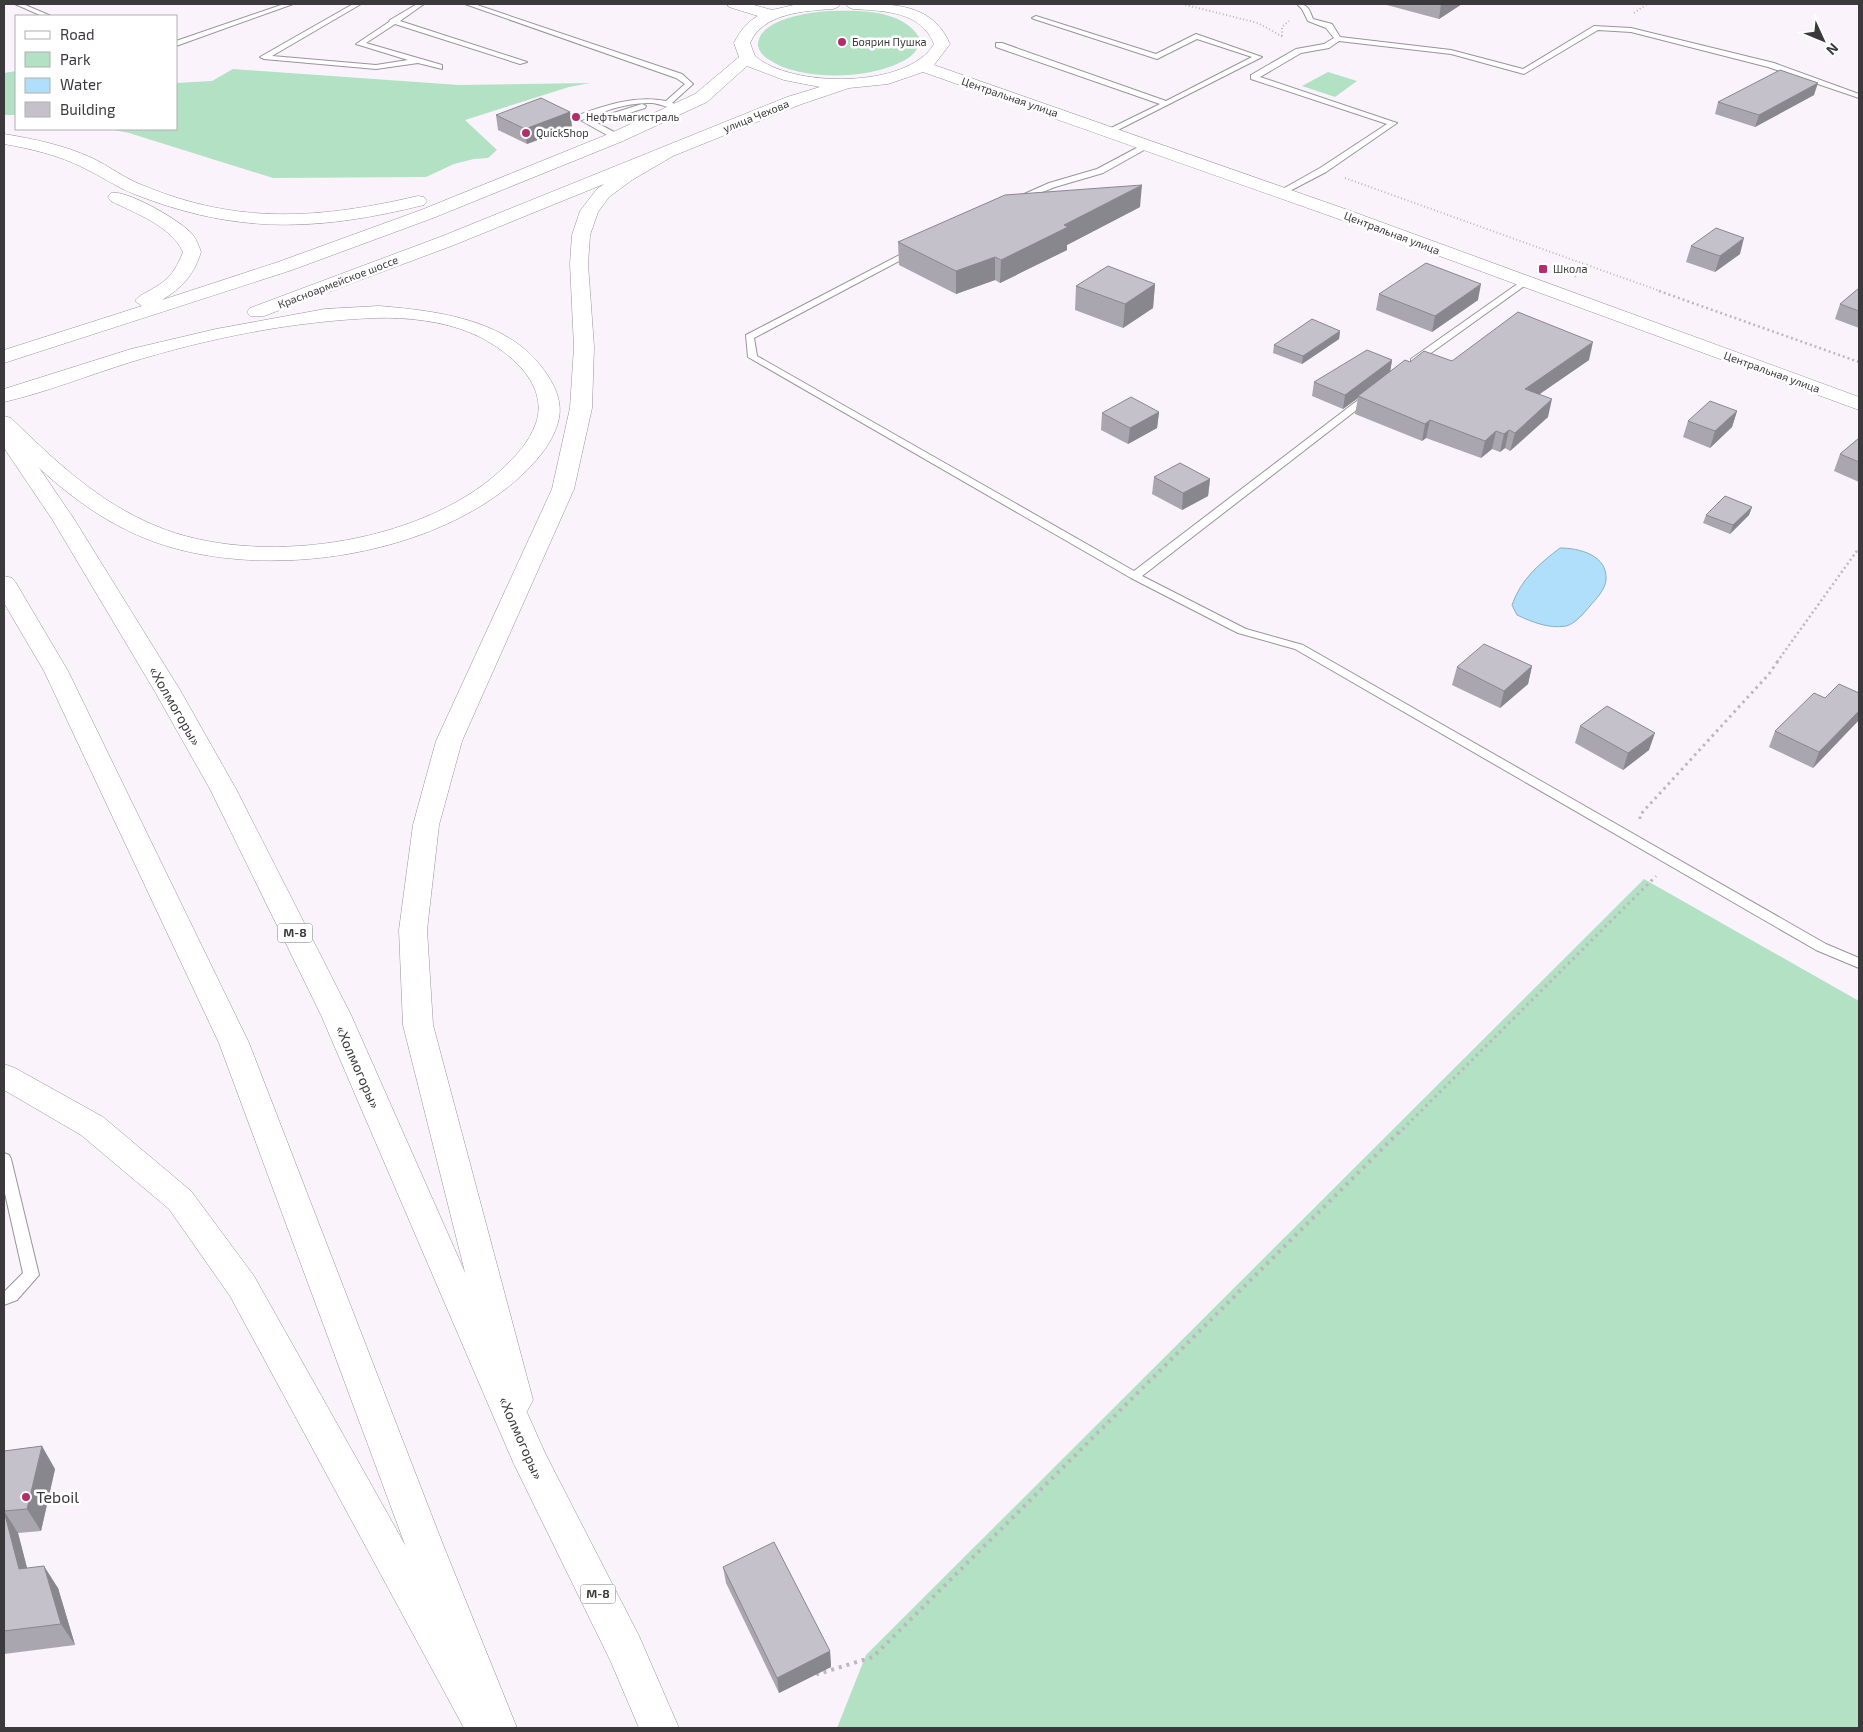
<svg xmlns="http://www.w3.org/2000/svg" width="1863" height="1732" font-family="'Exo 2',sans-serif">
<style>
.green{fill:#b3e1c4}
.water{fill:#afdffa;stroke:#8cadc1}
.lines{fill:none;stroke-linecap:round;stroke-linejoin:round}
.service-casing{stroke:#9a939b;stroke-width:2}
.secondary-casing{stroke:#9a939b;stroke-width:1}
.trunk-casing{stroke:#9a939b;stroke-width:1}
.path-far3{stroke:#bdb7be;stroke-width:2;stroke-dasharray:1 2.5;stroke-linecap:butt}
.path-far2{stroke:#bdb7be;stroke-width:2.5;stroke-dasharray:2 3;stroke-linecap:butt}
.path-far1{stroke:#bdb7be;stroke-width:3;stroke-dasharray:2.5 4;stroke-linecap:butt}
.path{stroke:#bdb7be;stroke-width:4;stroke-dasharray:3 5;stroke-linecap:butt}
.service{fill:#fff;fill-rule:evenodd}
.secondary{fill:#fff;fill-rule:evenodd}
.trunk{fill:#fff;fill-rule:evenodd}
.wall{fill:#a9a6af}
.shaded-wall{fill:#89878e}
.building{fill:#c4c1cb;stroke:#89878e}
.poi-dot{fill:#b52c6c;stroke:#fff;stroke-width:2}
.labels{text-anchor:middle;stroke-width:5;stroke-linejoin:round;paint-order:stroke}
.far-poi-label{font-size:11px;fill:#3c393d;stroke:#fff;text-anchor:start}
.far-street-label{font-size:11px;fill:#3c393d;stroke:#fff}
.shield{fill:#fff;stroke:#767477;stroke-width:1}
.shield-label{font-size:12px;font-weight:bold;fill:#3c393d}
.street-label{font-size:14px;fill:#3c393d;stroke:#fff}
.near-poi-label{font-size:16px;fill:#3c393d;stroke:#fff;text-anchor:start}
</style>
<rect width="100%" height="100%" fill="#faf3fc"/>
<g class="green">
<path d="M829 11C858 10 902 9 919 37 921 51 909 59 897 64 864 79 799 81 768 59 763 56 758 50 758 44 759 19 811 12 829 11Z"/>
<path d="M233 69 459 85 590 83 569 87 465 120 497 150 488 158 474 159 454 164 426 177 273 178 129 133 109 129H176V83L212 81Z"/>
<path d="M16 71V115H4V73Z"/>
<path d="M1328 72 1357 81 1335 97 1302 86Z"/>
<path d="M1644 879 1859 1001V1728H837L866 1655Z"/>
</g>
<path class="water" d="M1560 548C1579 548 1608 555 1606 580 1605 590 1596 599 1590 606 1584 613 1575 624 1566 626 1549 629 1532 622 1517 615L1512 605C1521 579 1539 564 1560 548Z"/>
<g class="lines">
<g class="service-casing">
<g id="service">
<path d="M15 4H23L51 16H42Z"/>
<path d="M284 4H293L176 46V41Z"/>
<path d="M353 4H361L272 56 376 65 408 60 356 44 389 22 390 20 417 4H424L400 21 527 62 520 64 395 24 366 43 442 65V69L418 63 376 69 264 59 260 57Z"/>
<path d="M465 4H474L682 74 693 84 672 103 679 105V109C670 109 661 104 652 103 627 102 604 111 582 120H576V116C605 105 635 95 666 101L685 84 676 78Z"/>
<path d="M1297 4C1308 4 1309 9 1313 19L1332 24 1340 37 1451 50 1523 69 1594 26 1631 28 1774 63 1859 94V98L1768 67 1631 32 1598 30 1524 74 1451 54 1339 41 1329 48 1301 53 1260 77 1397 123 1326 172 1282 195 1278 193 1279 191 1320 168 1387 124 1251 79V75L1296 49 1324 44 1334 38 1326 28 1308 21 1302 9Z"/>
<path d="M1036 16 1156 54 1196 34 1262 57 1110 134H1107V130L1160 104 996 47V43H1002L1166 101 1252 57 1197 39 1157 59 1034 19 1032 18Z"/>
<path d="M642 104 646 106 645 108 597 123 620 135V139H614L582 121 586 119 591 120Z"/>
<path d="M1146 143 1153 145 1103 173 1055 187 1020 201 1013 199 1049 183 1097 169Z"/>
<path d="M911 249 918 251 754 338 757 356 1134 571 1366 394H1372V398L1142 576 1246 629 1303 645 1826 944 1859 958V968L1816 950 1295 649 1238 633 1131 578 748 357 746 335Z"/>
<path d="M1523 280 1530 282 1417 363H1411V359Z"/>
<path d="M4 1153 9 1155 11 1159 39 1275 17 1300 4 1305V1292L23 1273 4 1189Z"/>
</g>
</g>
<g class="secondary-casing">
<g id="secondary">
<path d="M727 4H750L772 10 798 4H840L838 7 833 9C804 11 763 13 750 43L755 56C791 88 908 89 934 44 921 11 884 11 853 9L848 7 846 4C887 4 931 0 950 44L934 65 1348 210 1859 397V410L1336 218 923 72 888 84 849 88 799 105 673 156 632 180 609 197 598 212 590 235 588 264 594 347 592 408 574 489 462 741 439 825 427 930 433 1025 533 1400 527 1411 515 1416 503 1411 497 1400 403 1025 399 930 413 825 436 741 552 489 570 408 574 347 570 264 572 235 580 211 597 189 604 184 454 245 264 316H250L247 312 250 308 440 237 787 97 820 87 784 80 747 66 707 102 623 141 433 218 292 270 4 363V350L142 306 135 301C139 295 146 293 152 289 169 280 176 270 183 252 170 225 136 214 111 201L108 197 111 193C126 189 182 221 193 235 196 239 199 246 201 252 194 275 182 288 162 300L278 262 421 210 611 133 695 94 739 57 734 43C740 31 747 22 758 16L729 7Z"/>
<path d="M4 134C34 139 64 145 92 158 109 166 124 178 142 185 238 225 319 219 418 196L424 197 427 201 424 205C318 231 238 235 134 194 116 187 101 176 84 168 58 155 32 149 4 144Z"/>
<path d="M379 306C440 311 513 320 548 376 556 388 562 403 559 418 555 440 537 461 521 476 436 554 279 579 170 547 102 527 52 483 4 434V416L11 418C55 461 98 502 156 526 256 568 419 545 500 471 515 457 529 443 536 423 550 382 504 347 471 333 443 321 406 317 376 318 294 321 209 338 131 362 89 375 47 392 4 402V389L131 349 216 329 325 309Z"/>
<path d="M4 1064 15 1068 103 1117 191 1191 254 1276 500 1714 506 1728H464L230 1296 169 1209 81 1135 4 1090Z"/>
</g>
</g>
<g class="trunk-casing">
<g id="trunk">
<path d="M4 427 12 428 74 519 180 690 236 789 351 1015 545 1453 639 1636 679 1728H639L611 1662 513 1462 321 1015 210 789 154 690 52 519 4 448Z"/>
<path d="M4 576 12 578 16 583 68 671 249 1043 442 1542 517 1728H477L404 1542 219 1043 44 671 4 603Z"/>
</g>
</g>
<g class="path-far3">
<path d="M1182 4 1258 23 1283 37"/>
<path d="M1634 13 1647 4"/>
<path d="M1282 36V27L1289 21"/>
<path d="M1345 178 1587 265 1575 277"/>
<path d="M1587 265 1663 292"/>
</g>
<g class="path-far2">
<path d="M1659 291 1859 362"/>
<path d="M1777 662 1859 548"/>
</g>
<g class="path-far1">
<path d="M1640 819V815L1769 674 1778 661"/>
<path d="M1398 1134 1656 876"/>
</g>
<path class="path" d="M817 1672 818 1674 873 1657 1399 1132"/>
<use href="#service" class="service"/>
<use href="#secondary" class="secondary"/>
<use href="#trunk" class="trunk"/>
</g>
<g class="wall">
<path d="M1383 4H1462L1439 19Z"/>
<path d="M1814 95 1755 127 1715 114 1718 102Z"/>
<path d="M570 112 572 127 527 144 498 130 496 115Z"/>
<path d="M1140 207 1067 245V250L1000 283 995 280 956 294 899 265 898 242Z"/>
<path d="M1691 246 1740 254 1715 272 1686 262Z"/>
<path d="M1155 284 1153 308 1123 328 1075 310 1076 286Z"/>
<path d="M1859 288V328L1835 319 1840 304Z"/>
<path d="M1379 294 1478 300 1432 332 1376 310Z"/>
<path d="M1340 331 1339 339 1302 364 1273 353 1274 345Z"/>
<path d="M1392 360 1390 371 1410 362 1452 361 1589 360 1539 394 1548 417 1510 451 1505 448 1500 452 1492 449 1481 458 1426 438 1422 441 1355 414 1358 398 1343 409 1312 396 1314 382Z"/>
<path d="M1737 411 1732 427 1710 448 1683 437 1688 421Z"/>
<path d="M1159 412 1157 428 1128 444 1101 430 1102 413Z"/>
<path d="M1859 438V482L1834 471 1840 454Z"/>
<path d="M1154 477 1210 479 1208 496 1182 510 1152 494Z"/>
<path d="M1752 507 1749 515 1730 534 1703 523 1706 515Z"/>
<path d="M1532 666 1528 684 1500 708 1452 685 1457 667Z"/>
<path d="M1859 693V720L1813 768 1769 747 1775 731 1825 698Z"/>
<path d="M1580 726 1649 750 1623 770 1575 743Z"/>
<path d="M4 1451 55 1469 41 1531 18 1533 27 1568 58 1588 75 1645 4 1654Z"/>
<path d="M723 1567 830 1651 831 1667 779 1693 726 1583Z"/>
</g>
<g class="shaded-wall">
<path d="M1441 4H1462L1439 19Z"/>
<path d="M1818 83 1814 95 1755 127 1759 115Z"/>
<path d="M570 112 572 127 527 144 525 129Z"/>
<path d="M1142 185 1140 207 1067 245V250L1000 283 1001 260 1064 225Z"/>
<path d="M1744 238 1740 254 1715 272 1720 256Z"/>
<path d="M995 257V280L956 294V271Z"/>
<path d="M1155 284 1153 308 1123 328 1125 304Z"/>
<path d="M1481 284 1478 300 1432 332 1435 316Z"/>
<path d="M1340 331 1339 339 1302 364 1303 356Z"/>
<path d="M1593 342 1589 360 1521 407 1525 389Z"/>
<path d="M1392 360 1390 373 1358 396V398L1343 409 1345 395Z"/>
<path d="M1552 399 1548 417 1510 451 1515 433Z"/>
<path d="M1737 411 1732 427 1710 448 1715 431Z"/>
<path d="M1159 412 1157 428 1128 444 1130 428Z"/>
<path d="M1430 420 1426 438 1422 441 1425 424Z"/>
<path d="M1509 430 1505 448 1500 452 1504 434Z"/>
<path d="M1496 431 1492 449 1481 458 1485 441Z"/>
<path d="M1210 479 1208 496 1182 510 1183 493Z"/>
<path d="M1752 507 1749 515 1730 534 1733 525Z"/>
<path d="M1532 666 1528 684 1500 708 1504 691Z"/>
<path d="M1859 711V720L1813 768 1819 752Z"/>
<path d="M1655 733 1649 750 1623 770 1628 753Z"/>
<path d="M42 1446 55 1469 41 1531 27 1509Z"/>
<path d="M4 1511 18 1533 33 1591 19 1569Z"/>
<path d="M44 1566 58 1588 75 1645 61 1624Z"/>
<path d="M830 1651 831 1667 779 1693 777 1678Z"/>
</g>
<g class="building">
<path d="M1780 70 1818 83 1759 115 1718 102Z"/>
<path d="M541 98 570 112 525 129 496 115Z"/>
<path d="M1142 185 1064 225 1068 227 1001 260 995 257 956 271 898 242 1005 195Z"/>
<path d="M1716 228 1744 238 1720 256 1691 246Z"/>
<path d="M1426 263 1481 284 1435 316 1379 294Z"/>
<path d="M1108 266 1155 284 1125 304 1076 286Z"/>
<path d="M1859 288V311L1840 304Z"/>
<path d="M1518 312 1593 342 1525 389 1552 399 1515 433 1509 430 1504 434 1496 431 1485 441 1430 420 1425 424 1358 396 1405 360 1410 362 1424 351 1452 361Z"/>
<path d="M1312 319 1340 331 1303 356 1274 345Z"/>
<path d="M1367 350 1392 360 1345 395 1314 382Z"/>
<path d="M1131 397 1159 412 1130 428 1102 413Z"/>
<path d="M1710 401 1737 411 1715 431 1688 421Z"/>
<path d="M1859 438V462L1840 454Z"/>
<path d="M1180 463 1210 479 1183 493 1154 477Z"/>
<path d="M1725 496 1752 507 1733 525 1706 515Z"/>
<path d="M1484 644 1532 666 1504 691 1457 667Z"/>
<path d="M1839 684 1859 693V711L1819 752 1775 731 1814 693 1825 698Z"/>
<path d="M1607 706 1655 733 1628 753 1580 726Z"/>
<path d="M42 1446 27 1509 4 1511V1451Z"/>
<path d="M4 1511 19 1569 44 1566 61 1624 4 1631Z"/>
<path d="M774 1542 830 1651 777 1678 723 1567Z"/>
</g>
<g class="poi-dot">
<circle cx="842" cy="42" r="5"/>
<circle cx="576" cy="117" r="5"/>
<circle cx="526" cy="133" r="5"/>
<rect x="1538" y="264" width="10" height="10" rx="2.5"/>
<circle cx="26" cy="1497" r="5"/>
</g>
<g class="labels">
<g class="far-poi-label">
<text x="852" y="46">Боярин Пушка</text>
<text x="586" y="121">Нефтьмагистраль</text>
<text x="536" y="137">QuickShop</text>
<text x="1553" y="273">Школа</text>
</g>
<g class="far-street-label">
<text transform="translate(1010 97) rotate(19)" y="4">Центральная улица</text>
<text transform="translate(756 116) rotate(-22)" y="4">улица Чехова</text>
<text transform="translate(1392 233) rotate(21)" y="4">Центральная улица</text>
<text transform="translate(338 282) rotate(-21)" y="4">Красноармейское шоссе</text>
<text transform="translate(1772 372) rotate(20)" y="4">Центральная улица</text>
</g>
<g class="shield">
<rect x="277.5" y="923.5" width="35" height="19" rx="4"/>
<rect x="580.5" y="1584.5" width="35" height="19" rx="4"/>
</g>
<g class="shield-label">
<text x="295" y="937">М-8</text>
<text x="598" y="1598">М-8</text>
</g>
<g class="street-label">
<text transform="translate(175 706) rotate(60)" y="5">«Холмогоры»</text>
<text transform="translate(358 1067) rotate(66)" y="5">«Холмогоры»</text>
<text transform="translate(521 1438) rotate(66)" y="5">«Холмогоры»</text>
</g>
<g class="near-poi-label">
<text x="36" y="1503">Teboil</text>
</g>
</g>
<rect width="1863" height="1732" fill="none" stroke="#3c393d" stroke-width="10"/>
<rect x="15" y="15" width="162" height="115" fill="#ffffff" stroke="#b1b0b1"/>
<rect x="25" y="31" width="25" height="8" fill="#ffffff" stroke="#b1b0b1"/>
<text x="60" y="40" font-size="15" fill="#3c393d">Road</text>
<rect x="25" y="52" width="25" height="15" fill="#b3e1c4" stroke="#b1b0b1"/>
<text x="60" y="65" font-size="15" fill="#3c393d">Park</text>
<rect x="25" y="78" width="25" height="15" fill="#afdffa" stroke="#b1b0b1"/>
<text x="60" y="90" font-size="15" fill="#3c393d">Water</text>
<rect x="25" y="102" width="25" height="15" fill="#c4c1cb" stroke="#b1b0b1"/>
<text x="60" y="115" font-size="15" fill="#3c393d">Building</text>
<g transform="translate(1823 40) rotate(134)" stroke="#ffffff" stroke-width="4" paint-order="stroke">
<path d="M0-4L9 19L0 12L-9 19Z" fill="#3c393d"/>
<text y="-8" font-size="14" font-weight="bold" text-anchor="middle" fill="#3c393d">N</text>
</g>
</svg>
